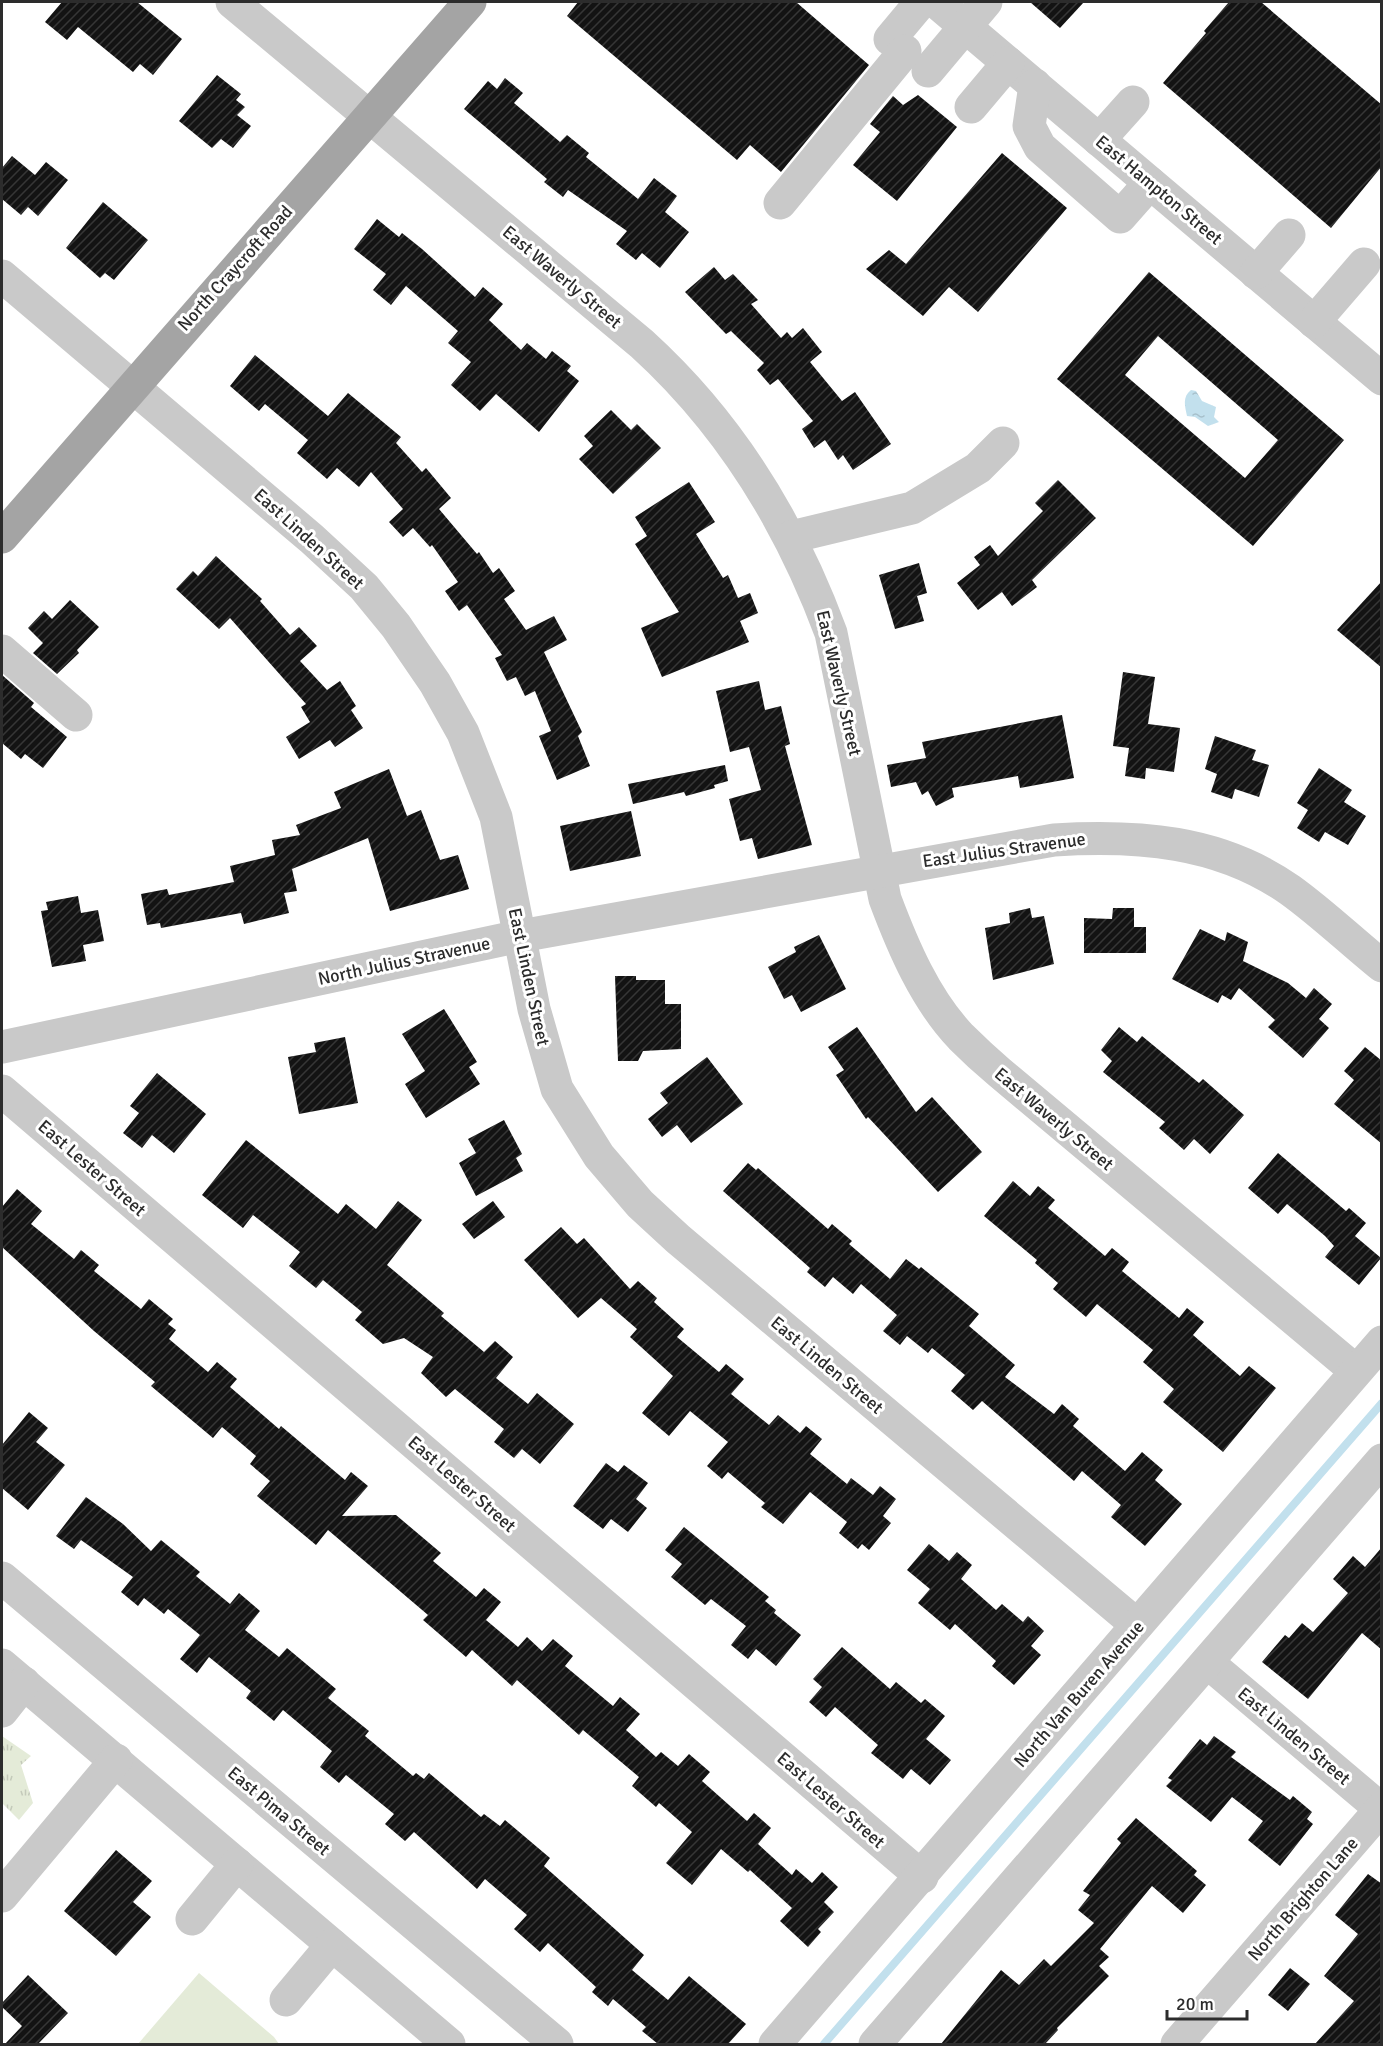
<svg xmlns="http://www.w3.org/2000/svg" width="1383" height="2046" font-family="Signika,sans-serif">
<style>
.grass{fill:url(#grass-tufts)}
.green{fill:#e4ebd8}
.water{fill:url(#water-ripples)}
.lines{fill:none;stroke-linecap:round;stroke-linejoin:round}
.stream{stroke:#c2e0ed;stroke-width:8}
.building{fill:url(#building-hatch);fill-rule:evenodd}
.minor{stroke:#c9c9c9;stroke-width:33}
.major{stroke:#a4a4a4;stroke-width:33}
.labels{text-anchor:middle;stroke-width:6;stroke-linejoin:round;paint-order:stroke}
.street-label{font-size:18px;fill:#2c2c2c;stroke:#fff}
</style>
<defs>
<pattern id="grass-tufts" width="24" height="20" patternUnits="userSpaceOnUse" patternTransform="scale(1.5)"><rect width="24" height="20" fill="#e4ebd8"/><path d="M3 7l-1-3M5 7V3M7 7l1-3M15 17l-1-3M17 17v-4M19 17l1-3" fill="none" stroke="#c4caba"/></pattern>
<pattern id="water-ripples" width="26" height="14" patternUnits="userSpaceOnUse" patternTransform="scale(1.5)"><rect width="26" height="14" fill="#c2e0ed"/><path d="M2 4q2-2 4 0t4 0M15 11q2-2 4 0t4 0" fill="none" stroke="#a7c0cb"/></pattern>
<pattern id="building-hatch" width="6" height="6" patternUnits="userSpaceOnUse" patternTransform="scale(1.5)"><rect width="6" height="6" fill="#131313"/><path d="M-1 1l2-2M0 6l6-6M5 7l2-2" fill="none" stroke="#363636"/></pattern>
</defs>
<rect width="100%" height="100%" fill="#fff"/>
<path class="grass" d="M2 1736 31 1756 21 1765 33 1803 19 1820 2 1803Z"/>
<path class="green" d="M199 1973 274 2037 279 2044H138Z"/>
<path class="water" d="M1191 390 1196 391 1202 401 1216 407 1214 417 1219 422 1208 426 1195 417 1187 416C1185 406 1182 397 1191 390Z"/>
<g class="lines">
<path class="stream" d="M824 2044 1382 1403"/>
</g>
<g class="building">
<path d="M62 2H137L182 39 153 75 140 64 133 72 78 27 67 40 45 22Z"/>
<path d="M578 2H796L869 65 781 172 750 145 737 160 567 16Z"/>
<path d="M1030 2H1084L1060 28Z"/>
<path d="M1229 2H1261L1382 105V166L1331 228 1163 83 1206 33 1204 31Z"/>
<path d="M217 75 241 94 236 100 245 107 237 115 251 126 233 148 221 139 212 148 179 121Z"/>
<path d="M505 78 523 93 514 103 560 142 567 135 589 153 586 157 638 199 654 178 677 196 665 212 689 232 660 268 642 253 636 260 616 244 627 231 568 190 563 197 544 182 547 179 464 109 488 81 497 89Z"/>
<path d="M918 95 957 127 897 201 853 165 880 132 870 124 893 96 903 105Z"/>
<path d="M1002 153 1067 208 978 312 949 287 923 316 866 269 889 250 906 264Z"/>
<path d="M12 156 35 175 46 162 68 180 38 216 28 207 21 215 2 199V168Z"/>
<path d="M103 202 148 240 114 280 105 273 100 278 66 248Z"/>
<path d="M377 219 399 237 402 233 422 249 475 297 483 287 503 304 489 320 521 350 527 343 546 359 552 351 571 366 567 371 579 381 539 432 496 394 480 411 451 385 471 362 448 343 458 331 406 286 391 305 373 290 386 274 354 249Z"/>
<path d="M714 267 725 280 733 274 758 300 751 304 781 338 787 332 792 338 803 328 822 352 810 362 842 401 855 392 891 444 853 470 843 455 838 460 825 440 814 448 802 429 813 421 778 379 770 385 757 370 764 363 731 331 726 334 685 292Z"/>
<path d="M1149 272 1344 440 1253 546 1057 379ZM1158 336 1278 440 1245 478 1125 375Z"/>
<path d="M255 355 328 416 348 393 401 437 396 443 422 472 426 468 451 498 439 509 477 554 479 552 493 573 499 568 515 591 504 599 526 630 554 616 567 640 544 652 582 732 578 736 590 766 557 780 539 736 551 731 535 691 525 696 516 677 507 681 495 658 502 655 467 605 459 611 445 591 458 582 432 545 430 547 413 528 403 537 389 522 403 509 371 472 359 487 337 468 327 479 297 453 308 440 265 404 259 411 230 386Z"/>
<path d="M611 410 631 430 637 424 661 448 613 494 579 459 593 446 584 436Z"/>
<path d="M1058 480 1096 518 1032 580 1037 587 1012 606 1002 592 978 610 957 583 980 565 974 557 990 545 998 556 1043 511 1035 503Z"/>
<path d="M689 482 715 522 696 534 723 578 728 575 738 598 750 593 758 613 740 621 749 642 662 677 641 628 679 612 635 544 647 536 635 517Z"/>
<path d="M216 556 262 599 260 601 290 635 299 627 317 646 300 661 327 690 340 681 356 706 351 710 363 728 335 747 330 740 299 759 286 737 310 722 301 707 306 704 230 618 219 629 176 589 193 571 198 576Z"/>
<path d="M919 563 927 593 917 596 924 621 895 629 879 575Z"/>
<path d="M1382 581V668L1337 630Z"/>
<path d="M70 600 99 627 77 650 79 653 57 674 33 653 43 643 28 628 44 611 52 619Z"/>
<path d="M1123 672 1155 677 1148 724 1180 728 1174 772 1146 768 1145 779 1125 776 1129 748 1113 746Z"/>
<path d="M2 675 34 703 31 707 67 737 43 768 25 754 21 759 2 743Z"/>
<path d="M759 681 765 710 781 706 790 744 785 746 812 845 758 859 752 838 740 841 729 799 761 790 749 747 730 752 716 691Z"/>
<path d="M1062 715 1074 778 1020 788 1018 776 952 788 954 797 936 806 928 791 922 795 916 782 891 787 887 765 926 758 922 742Z"/>
<path d="M1215 736 1256 750 1252 760 1269 765 1259 797 1235 789 1232 799 1211 792 1217 774 1205 769Z"/>
<path d="M725 765 728 781 714 785 715 788 686 796 684 792 633 804 628 784Z"/>
<path d="M1319 768 1352 790 1344 802 1366 816 1348 845 1325 832 1319 842 1297 828 1308 810 1297 803Z"/>
<path d="M389 769 407 816 421 810 440 860 458 855 469 889 390 911 368 838 292 869 297 891 284 893 289 913 244 924 241 913 161 928 160 923 147 925 141 894 167 889 169 895 234 882 230 866 275 855 272 840 300 835 296 825 341 808 334 792Z"/>
<path d="M631 811 641 856 570 871 560 826Z"/>
<path d="M78 896 81 913 98 910 104 941 83 945 86 961 52 967 41 911 48 910 46 902Z"/>
<path d="M1030 908 1032 918 1044 916 1054 964 993 980 985 928 1010 923 1009 913Z"/>
<path d="M1113 908H1134V927H1146V953H1084V918L1112 919Z"/>
<path d="M1200 929 1225 941 1227 932 1248 942 1243 961 1288 983 1306 998 1314 988 1332 1004 1319 1019 1329 1028 1303 1058 1268 1027 1275 1020 1239 988 1231 1000 1222 995 1218 1003 1172 979Z"/>
<path d="M819 935 846 989 801 1012 792 995 784 999 768 967 796 952 794 947Z"/>
<path d="M615 976H636V980H665V1004H681V1049L643 1051 638 1061H618Z"/>
<path d="M444 1009 477 1062 469 1067 480 1084 426 1118 405 1084 425 1071 402 1034Z"/>
<path d="M857 1027 916 1112 932 1097 982 1152 938 1192 868 1117 866 1119 836 1075 844 1070 828 1047Z"/>
<path d="M1119 1027 1137 1042 1142 1036 1199 1083 1203 1079 1244 1115 1210 1154 1194 1139 1184 1150 1159 1128 1165 1122 1103 1072 1112 1061 1101 1050Z"/>
<path d="M345 1037 358 1103 299 1114 288 1057 316 1052 314 1043Z"/>
<path d="M1365 1047 1382 1061V1144L1334 1104 1354 1080 1344 1071Z"/>
<path d="M707 1057 743 1104 691 1143 677 1125 662 1137 648 1119 668 1103 660 1093Z"/>
<path d="M157 1073 206 1114 174 1153 152 1135 142 1148 123 1133 139 1113 130 1106Z"/>
<path d="M504 1120 522 1154 516 1158 523 1171 476 1196 459 1163 476 1153 468 1139Z"/>
<path d="M246 1140 338 1214 346 1204 376 1229 398 1201 422 1220 387 1265 444 1313 441 1316 484 1352 495 1341 513 1357 496 1378 528 1404 537 1393 574 1424 540 1464 522 1449 514 1458 494 1442 504 1429 455 1389 446 1397 421 1373 433 1357 404 1338 383 1344 355 1320 362 1312 323 1280 316 1288 289 1266 300 1252 253 1215 243 1228 202 1195Z"/>
<path d="M1278 1153 1346 1211 1349 1208 1366 1223 1355 1236 1381 1258 1359 1285 1325 1257 1334 1246 1325 1236 1287 1204 1278 1214 1248 1188Z"/>
<path d="M748 1163 756 1170 758 1168 828 1229 832 1224 852 1241 849 1244 890 1279 906 1259 919 1269 921 1267 979 1314 969 1326 1015 1365 1005 1377 1054 1414 1062 1404 1079 1419 1073 1426 1125 1471 1142 1452 1163 1470 1155 1480 1182 1504 1145 1546 1111 1517 1121 1505 1082 1471 1074 1481 982 1401 973 1410 951 1391 965 1375 932 1348 928 1353 907 1336 900 1345 883 1331 897 1315 861 1284 853 1294 833 1277 825 1287 807 1272 810 1268 723 1191Z"/>
<path d="M1013 1181 1030 1196 1038 1186 1055 1200 1048 1208 1105 1256 1112 1248 1129 1262 1122 1271 1179 1318 1187 1308 1204 1322 1193 1335 1240 1376 1249 1366 1276 1388 1223 1452 1163 1402 1174 1389 1143 1362 1153 1350 1097 1304 1086 1317 1053 1289 1058 1283 1035 1263 1037 1260 984 1216Z"/>
<path d="M17 1189 42 1211 31 1224 74 1259 81 1250 99 1265 94 1271 141 1309 149 1299 173 1319 168 1324 176 1330 169 1339 208 1372 217 1362 237 1379 230 1387 279 1429 281 1426 345 1480 351 1472 368 1486 342 1516 396 1515 441 1553 433 1561 476 1597 484 1588 501 1602 486 1620 518 1647 527 1637 542 1651 553 1639 573 1656 565 1666 613 1706 620 1697 640 1714 626 1730 656 1757 661 1752 678 1766 689 1754 710 1772 702 1781 747 1821 754 1813 771 1828 758 1844 792 1875 796 1869 812 1883 822 1872 838 1887 824 1902 834 1912 818 1929 821 1932 808 1947 780 1921 792 1908 750 1870 748 1872 721 1849 692 1885 666 1863 692 1832 659 1803 656 1807 632 1786 639 1777 583 1730 579 1735 517 1680 512 1686 472 1650 466 1657 423 1620 428 1615 328 1530 316 1545 257 1496 270 1481 250 1464 256 1456 222 1427 213 1438 151 1386 155 1382 94 1331 2 1247V1207Z"/>
<path d="M493 1201 505 1217 474 1239 462 1224Z"/>
<path d="M561 1227 577 1244 584 1238 630 1289 638 1281 657 1298 654 1302 684 1329 677 1337 719 1372 726 1364 744 1379 731 1394 769 1425 778 1415 800 1433 806 1426 822 1439 810 1454 847 1484 851 1478 873 1495 880 1486 896 1499 883 1516 891 1523 869 1550 862 1544 858 1549 839 1533 847 1522 810 1492 783 1524 761 1507 765 1503 728 1472 722 1479 707 1466 728 1442 690 1411 669 1436 642 1413 673 1376 630 1337 637 1329 601 1298 578 1318 524 1260Z"/>
<path d="M29 1412 48 1428 36 1442 65 1465 28 1510 2 1488V1445Z"/>
<path d="M606 1463 618 1472 624 1465 648 1483 636 1499 647 1508 628 1532 611 1519 603 1529 573 1506Z"/>
<path d="M86 1497 123 1524 151 1551 161 1540 200 1572 196 1576 230 1604 239 1593 260 1611 245 1630 279 1657 287 1648 336 1689 328 1698 369 1731 365 1736 413 1776 416 1773 424 1779 429 1773 481 1817 484 1814 500 1826 505 1820 550 1858 544 1866 644 1955 632 1970 668 2000 689 1976 746 2024 728 2044H658L642 2031 646 2027 613 1999 608 2006 592 1992 596 1987 548 1943 540 1952 514 1929 527 1915 485 1879 477 1889 414 1832 405 1841 385 1824 394 1814 346 1775 339 1783 320 1767 332 1751 283 1710 274 1721 246 1698 251 1691 209 1657 197 1673 180 1659 200 1635 168 1609 164 1614 144 1598 138 1606 121 1592 133 1577 81 1540 74 1549 56 1536Z"/>
<path d="M684 1527 769 1597 765 1601 776 1610 774 1613 801 1635 776 1666 756 1649 748 1659 731 1645 746 1626 711 1599 705 1605 671 1577 682 1564 665 1550Z"/>
<path d="M929 1544 949 1561 957 1552 972 1565 961 1579 996 1610 1002 1604 1023 1622 1028 1616 1044 1631 1031 1646 1041 1655 1014 1685 992 1666 996 1661 955 1624 950 1630 918 1603 930 1589 907 1570Z"/>
<path d="M1382 1547V1650L1362 1633 1308 1699 1262 1662 1285 1635 1289 1638 1302 1623 1313 1632 1348 1593 1333 1579 1353 1556 1365 1567Z"/>
<path d="M842 1647 890 1689 896 1682 921 1703 925 1699 945 1716 926 1739 951 1760 930 1785 911 1769 903 1779 871 1753 878 1745 835 1707 826 1717 809 1702 822 1687 813 1679Z"/>
<path d="M1214 1736 1236 1752 1231 1757 1290 1800 1293 1796 1312 1812 1307 1819 1313 1824 1280 1866 1248 1840 1263 1821 1232 1797 1211 1822 1166 1786 1172 1780 1168 1778 1200 1739 1207 1745Z"/>
<path d="M1136 1818 1197 1871 1194 1875 1206 1885 1183 1913 1152 1886 1100 1949 1109 1957 1099 1966 1109 1976 1057 2028 1058 2030 1045 2044H941L1001 1970 1019 1985 1044 1959 1051 1966 1094 1923 1078 1910 1090 1895 1083 1891 1121 1843 1117 1839Z"/>
<path d="M116 1850 152 1881 133 1902 151 1917 116 1956 64 1911Z"/>
<path d="M1368 1874 1382 1884V2044H1315L1354 2001 1324 1976 1358 1934 1335 1915Z"/>
<path d="M1290 1968 1310 1984 1288 2011 1268 1995Z"/>
<path d="M28 1975 68 2013 38 2044H5L22 2026 2 2007V2003Z"/>
</g>
<g class="lines">
<g class="minor">
<path d="M232 2 642 344C730 424 790 522 831 633L885 899C903 947 925 999 961 1037 973 1049 986 1061 999 1072L1356 1371"/>
<path d="M936 2 1382 379"/>
<path d="M890 39 921 2"/>
<path d="M928 71 986 2"/>
<path d="M1035 85 1029 126 1040 147 1120 217 1150 183"/>
<path d="M971 107 1008 63"/>
<path d="M1099 140 1133 102"/>
<path d="M780 203 905 51"/>
<path d="M1256 273 1289 235"/>
<path d="M2 276 312 539 364 587 396 626 435 683 463 733 496 817 534 1009 557 1089 599 1156 640 1204 678 1239 1137 1625"/>
<path d="M1314 322 1364 264"/>
<path d="M791 537 912 508 978 468 1003 443"/>
<path d="M2 651 76 715"/>
<path d="M2 1047 515 937 1054 840C1137 835 1219 840 1290 890 1322 913 1351 941 1382 966"/>
<path d="M2 1091 922 1877"/>
<path d="M2 1578 557 2044"/>
<path d="M1207 1662 1382 1810"/>
<path d="M2 1665 449 2044"/>
<path d="M2 1711 24 1683"/>
<path d="M2 1896 116 1760"/>
<path d="M192 1919 237 1864"/>
<path d="M286 2000 332 1945"/>
<path d="M775 2044 1382 1342"/>
<path d="M875 2044 1382 1460"/>
<path d="M1177 2044 1381 1809"/>
</g>
<path class="major" d="M2 537 470 2"/>
</g>
<g class="labels">
<g class="street-label">
<text transform="translate(1159 190) rotate(40)" y="6">East Hampton Street</text>
<text transform="translate(235 268) rotate(-48)" y="6">North Craycroft Road</text>
<text transform="translate(562 277) rotate(40)" y="6">East Waverly Street</text>
<text transform="translate(309 539) rotate(42)" y="6">East Linden Street</text>
<text transform="translate(839 683) rotate(77)" y="6">East Waverly Street</text>
<text transform="translate(1004 850) rotate(-8)" y="6">East Julius Stravenue</text>
<text transform="translate(404 961) rotate(-12)" y="6">North Julius Stravenue</text>
<text transform="translate(529 977) rotate(78)" y="6">East Linden Street</text>
<text transform="translate(1054 1119) rotate(40)" y="6">East Waverly Street</text>
<text transform="translate(92 1168) rotate(41)" y="6">East Lester Street</text>
<text transform="translate(827 1365) rotate(40)" y="6">East Linden Street</text>
<text transform="translate(462 1484) rotate(41)" y="6">East Lester Street</text>
<text transform="translate(1079 1694) rotate(-49)" y="6">North Van Buren Avenue</text>
<text transform="translate(1294 1736) rotate(40)" y="6">East Linden Street</text>
<text transform="translate(831 1800) rotate(41)" y="6">East Lester Street</text>
<text transform="translate(279 1811) rotate(40)" y="6">East Pima Street</text>
<text transform="translate(1303 1899) rotate(-49)" y="6">North Brighton Lane</text>
</g>
</g>
<rect width="1383" height="2046" fill="none" stroke="#2c2c2c" stroke-width="6"/>
<path d="M1167 2010v9h80v-9" fill="none" stroke="#2c2c2c" stroke-width="3"/>
<text x="1176" y="2010" font-size="18" fill="#2c2c2c" stroke="#ffffff" stroke-width="4.5" paint-order="stroke">20 m</text>
</svg>
